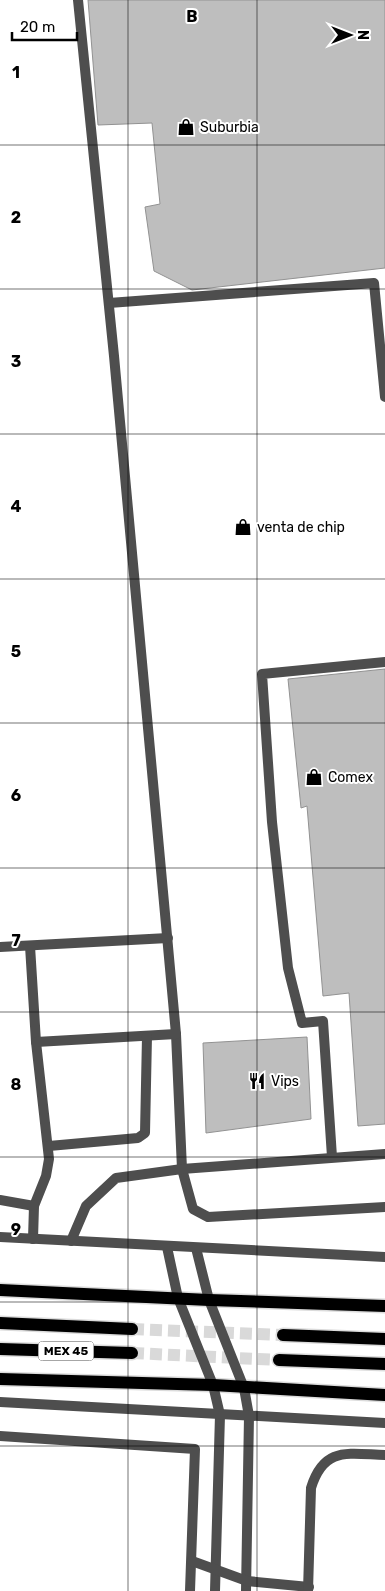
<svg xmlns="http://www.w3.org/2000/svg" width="385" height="1591" font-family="Rubik,sans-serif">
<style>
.building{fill:#bebebe;stroke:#929292}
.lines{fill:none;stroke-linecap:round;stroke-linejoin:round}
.primary-tunnel{stroke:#d9d9d9;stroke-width:12;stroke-dasharray:12 6;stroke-linecap:butt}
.primary-casing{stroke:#dbdbdb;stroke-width:15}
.lane{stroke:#4e4e4e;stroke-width:10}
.street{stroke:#4e4e4e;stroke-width:10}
.primary{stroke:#000;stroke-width:12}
.grid{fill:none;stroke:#000;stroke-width:1;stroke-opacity:0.55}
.labels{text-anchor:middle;stroke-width:4;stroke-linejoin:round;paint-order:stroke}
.shield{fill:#fff;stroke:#4c4c4c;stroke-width:1}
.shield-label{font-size:12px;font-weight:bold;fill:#000}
.poi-label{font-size:14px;fill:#000;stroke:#fff;text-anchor:start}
.grid-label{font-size:16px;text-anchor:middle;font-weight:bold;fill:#000;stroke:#fff;stroke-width:4;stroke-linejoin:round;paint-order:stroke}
</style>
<rect width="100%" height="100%" fill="#fff"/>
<g class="building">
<path d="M88 0H385V268L192 290 154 271 145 207 160 204 152 123 98 125Z"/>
<path d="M385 669V1124L358 1126 349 993 323 996 307 806 301 808 288 679Z"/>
<path d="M307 1037 311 1119 206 1133 203 1043Z"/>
</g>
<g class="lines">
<g class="primary-tunnel">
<path d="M132 1329 283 1335"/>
<path d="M132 1353 279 1360"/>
</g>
<g class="primary-casing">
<g id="primary">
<path d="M0 1290 209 1300 385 1306"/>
<path d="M0 1323 132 1329"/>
<path d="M283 1335 385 1339"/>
<path d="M0 1349 132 1353"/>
<path d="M279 1360 385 1364"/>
<path d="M0 1379 213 1385 385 1395"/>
</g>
</g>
<g class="lane">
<path d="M78 0 114 356 176 1034 182 1169 193 1209 208 1217 385 1207"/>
<path d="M109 303 374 283 385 397"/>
<path d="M30 946 36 1042 49 1159 46 1176 34 1206 33 1239"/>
<path d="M0 947 168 938"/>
<path d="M36 1042 176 1034"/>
<path d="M49 1146 138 1138 145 1133 147 1036"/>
<path d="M332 1157 323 1021 302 1023 288 968 272 822 262 674 385 662"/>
<path d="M0 1200 34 1206"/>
<path d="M71 1241 86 1206 116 1178 182 1169 385 1154"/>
<path d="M167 1247 178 1298 213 1385 220 1415 215 1591"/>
<path d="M196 1248 209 1300 244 1388 249 1416 246 1591"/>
<path d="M0 1402 385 1423"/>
<path d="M0 1436 195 1449 190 1591"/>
<path d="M192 1561 247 1581 309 1587"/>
<path d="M308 1591 311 1488C324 1446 348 1454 385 1455"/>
</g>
<path class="street" d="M0 1237 385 1257"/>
<use href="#primary" class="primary"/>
</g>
<path class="grid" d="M128 0V1591M257 0V1591M0 145H385M0 289H385M0 434H385M0 579H385M0 723H385M0 868H385M0 1012H385M0 1157H385M0 1302H385M0 1446H385"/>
<defs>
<g id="shop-bare" transform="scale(1.35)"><path d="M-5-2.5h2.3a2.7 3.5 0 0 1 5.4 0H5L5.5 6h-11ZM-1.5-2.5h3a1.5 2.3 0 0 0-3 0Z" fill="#000" stroke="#fff" stroke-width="2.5" paint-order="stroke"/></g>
<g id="restaurant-bare" transform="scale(1.35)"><path d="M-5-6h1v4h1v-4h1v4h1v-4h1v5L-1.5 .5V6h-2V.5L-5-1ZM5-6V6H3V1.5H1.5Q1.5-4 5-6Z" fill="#000" stroke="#fff" stroke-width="2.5" paint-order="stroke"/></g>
</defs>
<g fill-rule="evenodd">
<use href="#shop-bare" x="186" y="127"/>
<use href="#shop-bare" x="243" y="527"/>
<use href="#shop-bare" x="314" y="777"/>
<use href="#restaurant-bare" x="257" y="1081"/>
</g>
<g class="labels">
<rect class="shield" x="38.5" y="1341.5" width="55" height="19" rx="4"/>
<g class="shield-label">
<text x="66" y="1355">MEX 45</text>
</g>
<g class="poi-label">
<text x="200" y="132">Suburbia</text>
<text x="257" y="532">venta de chip</text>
<text x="328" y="782">Comex</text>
<text x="271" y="1086">Vips</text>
</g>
</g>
<g class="grid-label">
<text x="192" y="22">B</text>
<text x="16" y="78">1</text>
<text x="16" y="223">2</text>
<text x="16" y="367">3</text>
<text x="16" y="512">4</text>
<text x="16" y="657">5</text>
<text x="16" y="801">6</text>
<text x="16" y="946">7</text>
<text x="16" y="1090">8</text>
<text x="16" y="1235">9</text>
</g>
<g transform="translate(350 35) rotate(90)" stroke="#ffffff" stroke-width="4" paint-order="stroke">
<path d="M0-4L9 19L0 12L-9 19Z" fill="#000000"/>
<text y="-8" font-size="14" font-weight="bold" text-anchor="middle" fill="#000000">N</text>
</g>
<path d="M12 32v8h65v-8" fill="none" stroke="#000000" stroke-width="2.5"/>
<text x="20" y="32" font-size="15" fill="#000000" stroke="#ffffff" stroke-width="4" paint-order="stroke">20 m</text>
</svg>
